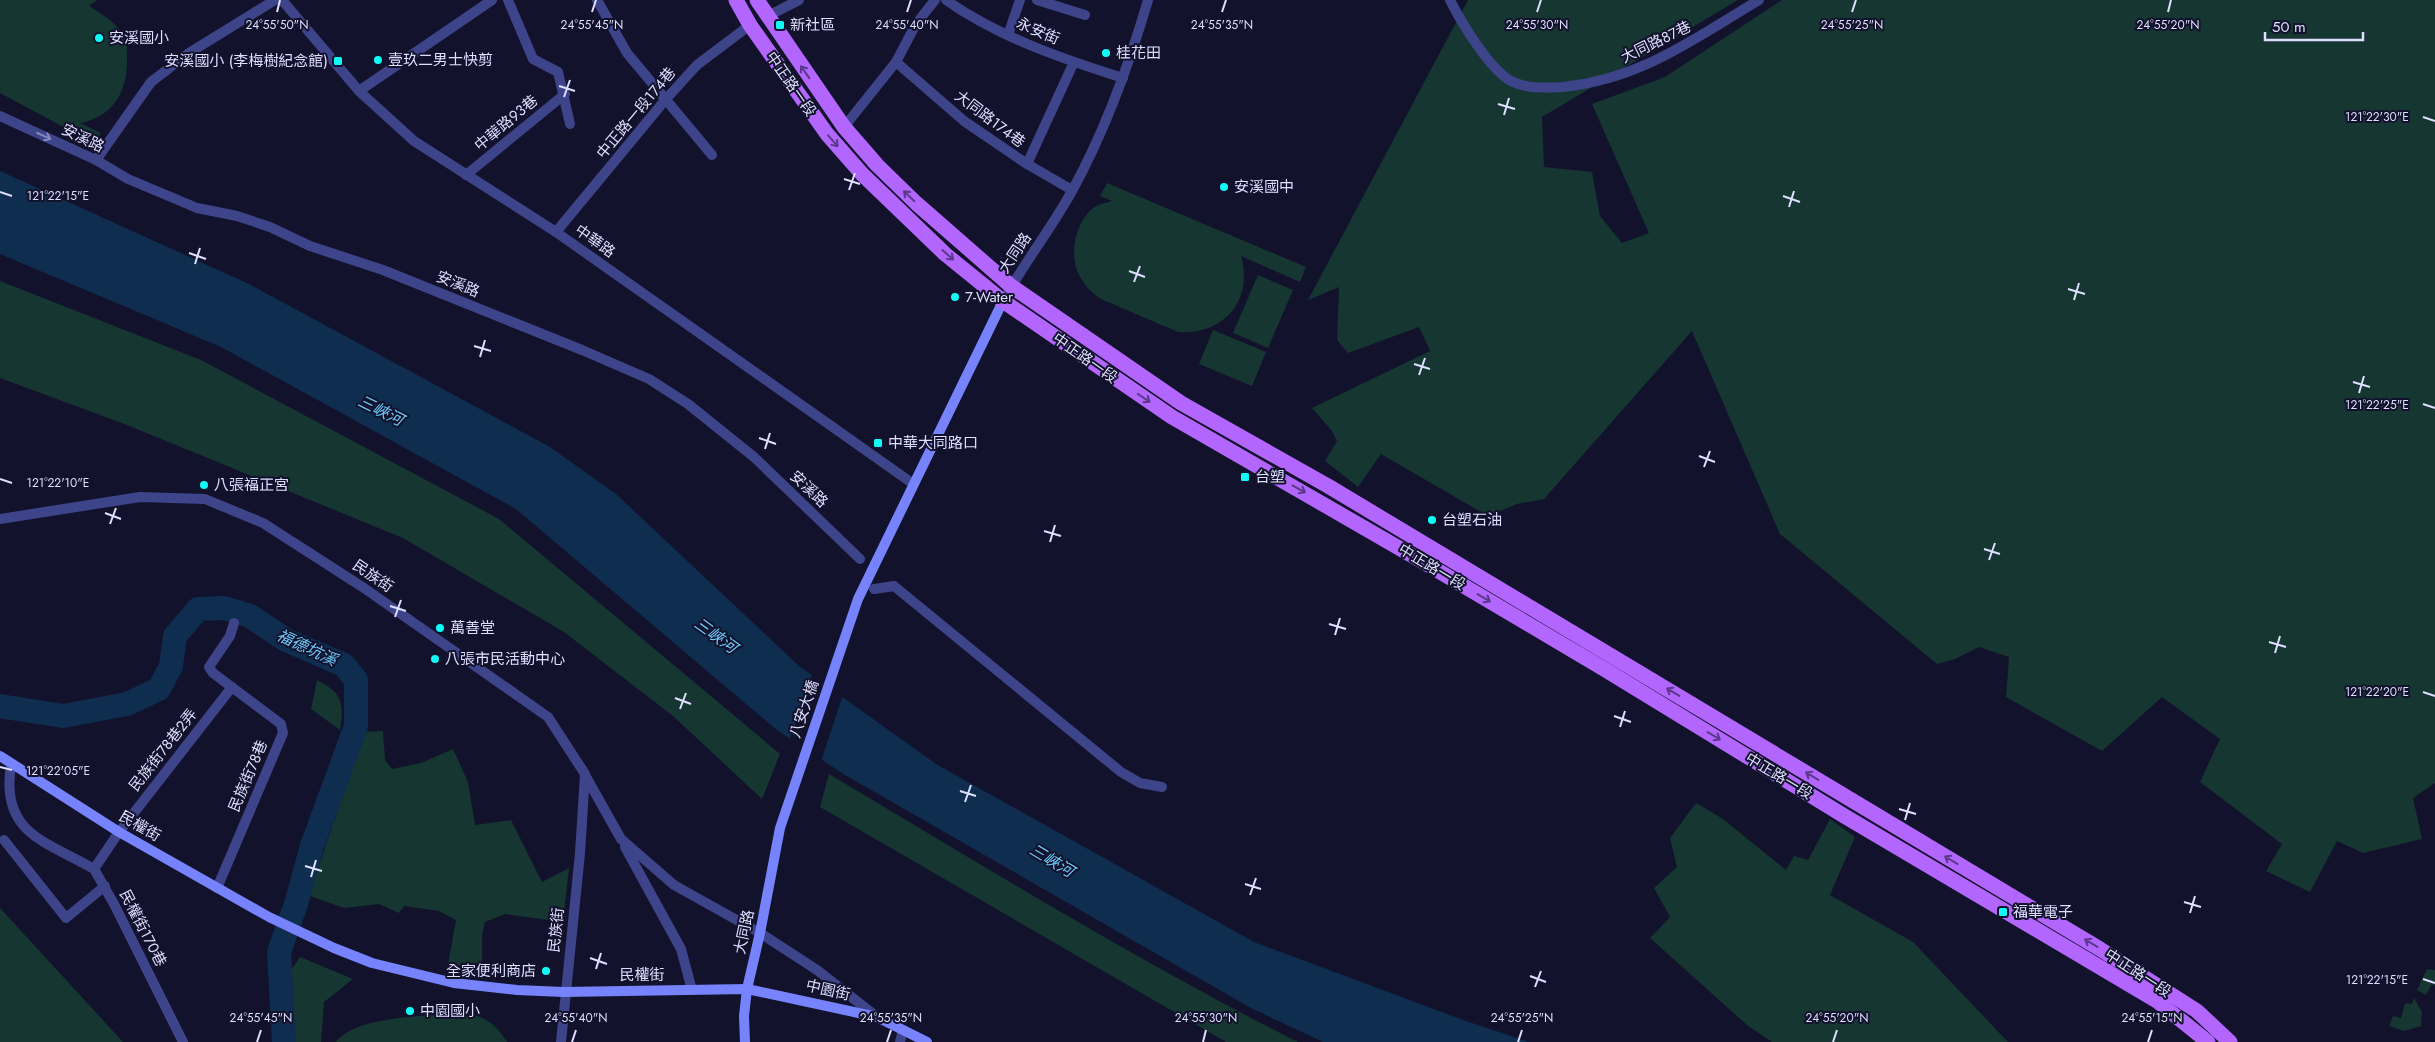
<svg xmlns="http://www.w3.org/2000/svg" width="2435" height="1042" font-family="Jost,'Noto Sans TC',sans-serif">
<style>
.green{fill:#153631}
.water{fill:#0e2d4f}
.pier{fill:#13122c}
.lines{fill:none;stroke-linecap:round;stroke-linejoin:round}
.river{stroke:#0e2d4f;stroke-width:24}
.street{stroke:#3e448a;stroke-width:10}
.secondary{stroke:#7683fd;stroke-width:10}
.primary{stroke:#b366fd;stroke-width:15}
.oneway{stroke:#5b388a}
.oneway2{stroke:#8689bf}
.ticks{fill:none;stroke:#dedeff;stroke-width:2}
.poi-dot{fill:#0dfcf7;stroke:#13122c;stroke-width:2}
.labels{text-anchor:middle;stroke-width:4;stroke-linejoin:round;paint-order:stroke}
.poi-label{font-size:15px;fill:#dedeff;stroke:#13122c;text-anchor:start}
.street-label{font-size:15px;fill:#dedeff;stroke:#13122c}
.water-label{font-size:16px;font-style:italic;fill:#6dcbfd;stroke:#13122c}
.ticks-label{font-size:12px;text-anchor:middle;fill:#dedeff;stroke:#13122c;stroke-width:4;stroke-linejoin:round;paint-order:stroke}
</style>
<rect width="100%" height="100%" fill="#13122c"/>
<g class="green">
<path d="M0 0H97L89 6C100 13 114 21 122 33 127 40 127 49 127 58 128 91 113 117 80 123L101 133 95 144 0 93Z"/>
<path d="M1468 0H1738L1542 117 1544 167 1592 172 1600 216 1622 243 1649 233 1592 104 1665 77 1782 0H2435V783L2413 798 2422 839 2363 853 2337 841 2310 892 2266 871 2282 844 2200 782 2220 739 2162 697 2102 751 2006 697 2009 657 1979 647 1955 659 1937 664 1780 534 1692 331 1544 499 1517 504 1488 516 1381 454 1358 487 1325 461 1337 441 1332 431 1312 408 1430 351 1419 327 1348 353 1337 340 1339 287 1308 300Z"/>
<path d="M1107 183 1306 267 1300 282 1241 256C1254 301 1223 335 1178 332L1101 299C1092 293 1085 286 1080 277 1068 256 1075 223 1093 208 1098 204 1106 203 1112 201L1100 196Z"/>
<path d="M1258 275 1293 290 1268 348 1233 333Z"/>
<path d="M0 281 201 360 499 519 780 754 762 799 673 716 564 632 403 538 127 425 0 378Z"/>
<path d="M1213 330 1266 352 1252 386 1199 364Z"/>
<path d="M317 680C343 693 344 704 340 730L311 709Z"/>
<path d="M383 731 385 760 392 769 421 763 453 749 468 782 475 825 511 820 542 882 569 868 563 922 505 914 485 922 482 934V975L447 970 456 920 439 911 404 906 399 913 379 904 344 908 310 896C326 840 347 787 363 732Z"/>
<path d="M829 774C984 866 1137 961 1298 1042H1226L820 807Z"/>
<path d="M1696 803 1723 819 1786 870 1794 856 1808 860 1830 819 1855 837 1830 895 1913 942 2008 1042H1772L1747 1025 1650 938 1670 917 1654 888 1677 867 1670 838Z"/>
<path d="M0 908 123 1042H0Z"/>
<path d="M300 957 353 979 324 1002 321 1042H293L291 970Z"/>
<path d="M2427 969 2435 970V986L2432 984 2426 995 2417 990Z"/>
<path d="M2414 998 2422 1012 2421 1026 2404 1031 2389 1026 2393 1016 2401 1018 2405 1003 2412 1004Z"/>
<path d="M464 1013C485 1016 496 1024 507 1042H336C356 1015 431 1016 464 1013Z"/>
</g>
<path class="water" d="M0 171 249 284 550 447 616 494 799 666 936 764 1254 942 1466 1021 1529 1042H1323L1251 1008 845 775 778 731 516 509 221 347 0 254Z"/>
<path class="pier" d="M813 673 843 694 821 762 789 741Z"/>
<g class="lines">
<path class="river" d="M0 706 63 716 127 704 159 689 171 666 175 636 198 609 224 608 250 616 286 640 344 665 356 680V726L312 846 297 901 279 952 284 1042"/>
<g class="street">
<path d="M282 0 359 91 414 141 556 232 912 483"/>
<path d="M508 0 533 59 558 72 570 124"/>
<path d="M597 0 627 53 712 155"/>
<path d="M946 0C998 37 1063 59 1123 78"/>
<path d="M1037 0 1085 15"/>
<path d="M1450 0C1461 22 1490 70 1511 81 1527 89 1546 88 1563 87 1641 79 1694 39 1759 0"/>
<path d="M766 17 799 0"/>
<path d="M1008 35 1020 0"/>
<path d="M896 62 964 121 1027 164 1072 190"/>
<path d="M359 91 492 0"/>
<path d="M0 116 96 160 128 179 197 208 237 216 270 227 310 246 383 270 582 350 649 379 688 404 754 457 860 559"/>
<path d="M844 127 896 62 916 24 935 0"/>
<path d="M96 160 151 82 189 53 275 0"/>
<path d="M1027 164 1074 62"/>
<path d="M466 175 565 94"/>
<path d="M556 232 666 99 697 65 750 25"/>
<path d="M1003 301C1024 263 1051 229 1072 191 1105 131 1129 65 1148 0"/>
<path d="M0 519 140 497 205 499 263 523 364 588 548 717 585 774 580 853 561 1042"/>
<path d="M874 589 894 586 1121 772 1140 783 1162 787"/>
<path d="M11 765C0 834 46 841 94 869"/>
<path d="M585 775 621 839 674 885 760 933 817 970 877 1017"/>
<path d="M4 840 66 918 105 886"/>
<path d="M625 847 681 949 692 990"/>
<path d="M217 888 283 733 281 724 213 673 209 667 230 636 234 623"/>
<path d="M183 1042 114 904 94 869 119 832 232 687"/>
<path d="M900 1042 903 1030"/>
</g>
<g class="secondary">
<path d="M0 756 119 832 269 917 334 948 372 963 454 983 517 990 564 992 747 989 877 1017 927 1042"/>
<path d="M745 1042 744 1016 747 989 760 933 780 828 858 599 1003 301"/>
</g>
<g class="primary">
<path d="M736 0 750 25 827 134 862 174 945 254 1003 301 1172 417 1425 563 1604 669 1846 817 2157 1001 2208 1042"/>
<path d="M757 0 844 127 877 165 916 203 1011 286 1181 403 1328 486 2100 949 2197 1011 2230 1042"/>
</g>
</g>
<defs><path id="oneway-shaft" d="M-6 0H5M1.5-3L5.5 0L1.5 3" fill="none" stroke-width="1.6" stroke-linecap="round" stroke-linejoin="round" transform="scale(1.25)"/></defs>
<g class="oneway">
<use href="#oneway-shaft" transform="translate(805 72) rotate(-125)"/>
<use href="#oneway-shaft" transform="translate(833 141) rotate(49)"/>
<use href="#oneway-shaft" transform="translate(909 196) rotate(-136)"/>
<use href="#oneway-shaft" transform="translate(948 255) rotate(41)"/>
<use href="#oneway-shaft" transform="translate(1144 398) rotate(34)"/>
<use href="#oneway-shaft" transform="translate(1299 489) rotate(29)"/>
<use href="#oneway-shaft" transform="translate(1484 598) rotate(31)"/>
<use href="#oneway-shaft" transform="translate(1673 692) rotate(-149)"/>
<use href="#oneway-shaft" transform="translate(1714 736) rotate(31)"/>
<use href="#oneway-shaft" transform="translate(1812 776) rotate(-149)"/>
<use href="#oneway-shaft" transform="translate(1951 860) rotate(-149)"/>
<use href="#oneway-shaft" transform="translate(2091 943) rotate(-149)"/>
</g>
<use class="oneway2" href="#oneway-shaft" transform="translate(44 136) rotate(25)"/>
<path class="ticks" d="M277 12 280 0M592 12 596 0M907 12 911 0M1222 12 1226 0M1537 12 1541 0M1852 12 1856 0M2168 12 2171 0M559 86 575 91M564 97 570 80M1498 104 1515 109M1504 115 1509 98M2423 117 2435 121M844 179 860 184M849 190 855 173M0 192 12 196M1783 196 1800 202M1789 207 1794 191M189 253 206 259M195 264 200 248M1129 271 1145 277M1134 282 1140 266M2068 289 2085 294M2074 300 2079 283M474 346 491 351M480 357 485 340M1414 364 1430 369M1419 375 1425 358M2353 382 2370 387M2359 393 2364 376M2423 404 2435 408M759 438 776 444M765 449 770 433M1699 456 1715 462M1704 467 1710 451M0 479 12 483M105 513 121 519M110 524 116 508M1044 531 1061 536M1050 542 1055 525M1984 549 2000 554M1989 560 1995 543M390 606 406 611M395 617 401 600M1329 624 1346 629M1335 635 1340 618M2269 642 2286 647M2275 653 2280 636M2423 692 2435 696M675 698 691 704M680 709 686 693M1614 716 1631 722M1620 727 1625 711M0 767 12 770M960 791 976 796M965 802 971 785M1899 809 1916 814M1905 820 1910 803M305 866 322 871M311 877 316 860M1245 884 1261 889M1250 895 1256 878M2184 902 2201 907M2190 913 2195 896M590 958 607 964M596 969 601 953M1530 976 1546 982M2423 979 2435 983M1535 987 1541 971M257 1042 261 1030M572 1042 576 1030M887 1042 891 1030M1203 1042 1206 1030M1518 1042 1522 1030M1833 1042 1837 1030M2148 1042 2152 1030"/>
<g class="poi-dot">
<rect x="775" y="20" width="10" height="10" rx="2.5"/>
<circle cx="99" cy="38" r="5"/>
<circle cx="1106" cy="53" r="5"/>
<circle cx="378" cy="60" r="5"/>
<rect x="333" y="56" width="10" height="10" rx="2.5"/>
<circle cx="1224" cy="187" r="5"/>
<circle cx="955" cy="297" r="5"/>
<rect x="873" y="438" width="10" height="10" rx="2.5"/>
<rect x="1240" y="472" width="10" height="10" rx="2.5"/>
<circle cx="204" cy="485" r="5"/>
<circle cx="1432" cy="520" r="5"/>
<circle cx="440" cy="628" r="5"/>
<circle cx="435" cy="659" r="5"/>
<rect x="1998" y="907" width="10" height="10" rx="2.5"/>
<circle cx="546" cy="971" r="5"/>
<circle cx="410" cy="1011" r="5"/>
</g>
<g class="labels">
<g class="poi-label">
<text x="790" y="30">新社區</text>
<text x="109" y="43">安溪國小</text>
<text x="1116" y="58">桂花田</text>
<text x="388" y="65">壹玖二男士快剪</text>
<text x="328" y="66" text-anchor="end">安溪國小 (李梅樹紀念館)</text>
<text x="1234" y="192">安溪國中</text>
<text x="965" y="302">7-Water</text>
<text x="888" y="448">中華大同路口</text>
<text x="1255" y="482">台塑</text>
<text x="214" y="490">八張福正宮</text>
<text x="1442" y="525">台塑石油</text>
<text x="450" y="633">萬善堂</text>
<text x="445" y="664">八張市民活動中心</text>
<text x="2013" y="917">福華電子</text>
<text x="536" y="976" text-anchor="end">全家便利商店</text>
<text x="420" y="1016">中園國小</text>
</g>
<g class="street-label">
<text transform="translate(1038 31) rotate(23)" y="5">永安街</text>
<text transform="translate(1656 42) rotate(-26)" y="5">大同路87巷</text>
<text transform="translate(791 84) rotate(55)" y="5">中正路一段</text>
<text transform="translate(636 113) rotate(-50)" y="5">中正路一段174巷</text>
<text transform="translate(990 119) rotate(37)" y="5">大同路174巷</text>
<text transform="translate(506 123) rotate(-40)" y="5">中華路93巷</text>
<text transform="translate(83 138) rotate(26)" y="5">安溪路</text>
<text transform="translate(595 241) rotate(35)" y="5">中華路</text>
<text transform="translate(1015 253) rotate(-56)" y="5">大同路</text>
<text transform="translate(458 284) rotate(22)" y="5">安溪路</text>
<text transform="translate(1085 358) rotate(35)" y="5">中正路一段</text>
<text transform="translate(809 489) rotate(44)" y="5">安溪路</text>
<text transform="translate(1432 567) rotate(31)" y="5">中正路一段</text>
<text transform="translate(373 576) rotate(34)" y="5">民族街</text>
<text transform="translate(804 709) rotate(-71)" y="5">八安大橋</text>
<text transform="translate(163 750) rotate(-52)" y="5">民族街78巷2弄</text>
<text transform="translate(248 776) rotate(-67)" y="5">民族街78巷</text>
<text transform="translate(1779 776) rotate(31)" y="5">中正路一段</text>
<text transform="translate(140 826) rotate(30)" y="5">民權街</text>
<text transform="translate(143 928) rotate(63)" y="5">民權街170巷</text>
<text transform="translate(556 930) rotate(-84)" y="5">民族街</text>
<text transform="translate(744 932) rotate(-78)" y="5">大同路</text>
<text transform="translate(2138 973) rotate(33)" y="5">中正路一段</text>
<text x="642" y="980">民權街</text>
<text transform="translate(828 990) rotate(13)" y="5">中園街</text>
</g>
<g class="water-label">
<text transform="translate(381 410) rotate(26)" y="6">三峽河</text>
<text transform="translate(716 635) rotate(36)" y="6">三峽河</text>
<text transform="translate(307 647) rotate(25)" y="6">福德坑溪</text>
<text transform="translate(1052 860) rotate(31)" y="6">三峽河</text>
</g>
</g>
<g class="ticks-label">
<text x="277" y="29">24°55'50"N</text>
<text x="592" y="29">24°55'45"N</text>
<text x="907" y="29">24°55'40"N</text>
<text x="1222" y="29">24°55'35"N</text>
<text x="1537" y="29">24°55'30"N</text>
<text x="1852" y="29">24°55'25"N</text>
<text x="2168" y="29">24°55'20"N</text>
<text x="2377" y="121">121°22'30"E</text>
<text x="58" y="200">121°22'15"E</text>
<text x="2377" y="409">121°22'25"E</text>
<text x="58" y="487">121°22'10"E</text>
<text x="2377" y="696">121°22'20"E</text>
<text x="58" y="775">121°22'05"E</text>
<text x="2377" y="984">121°22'15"E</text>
<text x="261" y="1022">24°55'45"N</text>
<text x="576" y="1022">24°55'40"N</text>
<text x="891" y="1022">24°55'35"N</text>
<text x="1206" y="1022">24°55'30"N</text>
<text x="1522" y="1022">24°55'25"N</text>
<text x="1837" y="1022">24°55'20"N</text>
<text x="2152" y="1022">24°55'15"N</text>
</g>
<path d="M2265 32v8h98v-8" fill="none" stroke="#dedeff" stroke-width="2.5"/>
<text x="2272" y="32" font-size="15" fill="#dedeff" stroke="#13122c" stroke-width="4" paint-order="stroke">50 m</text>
</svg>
